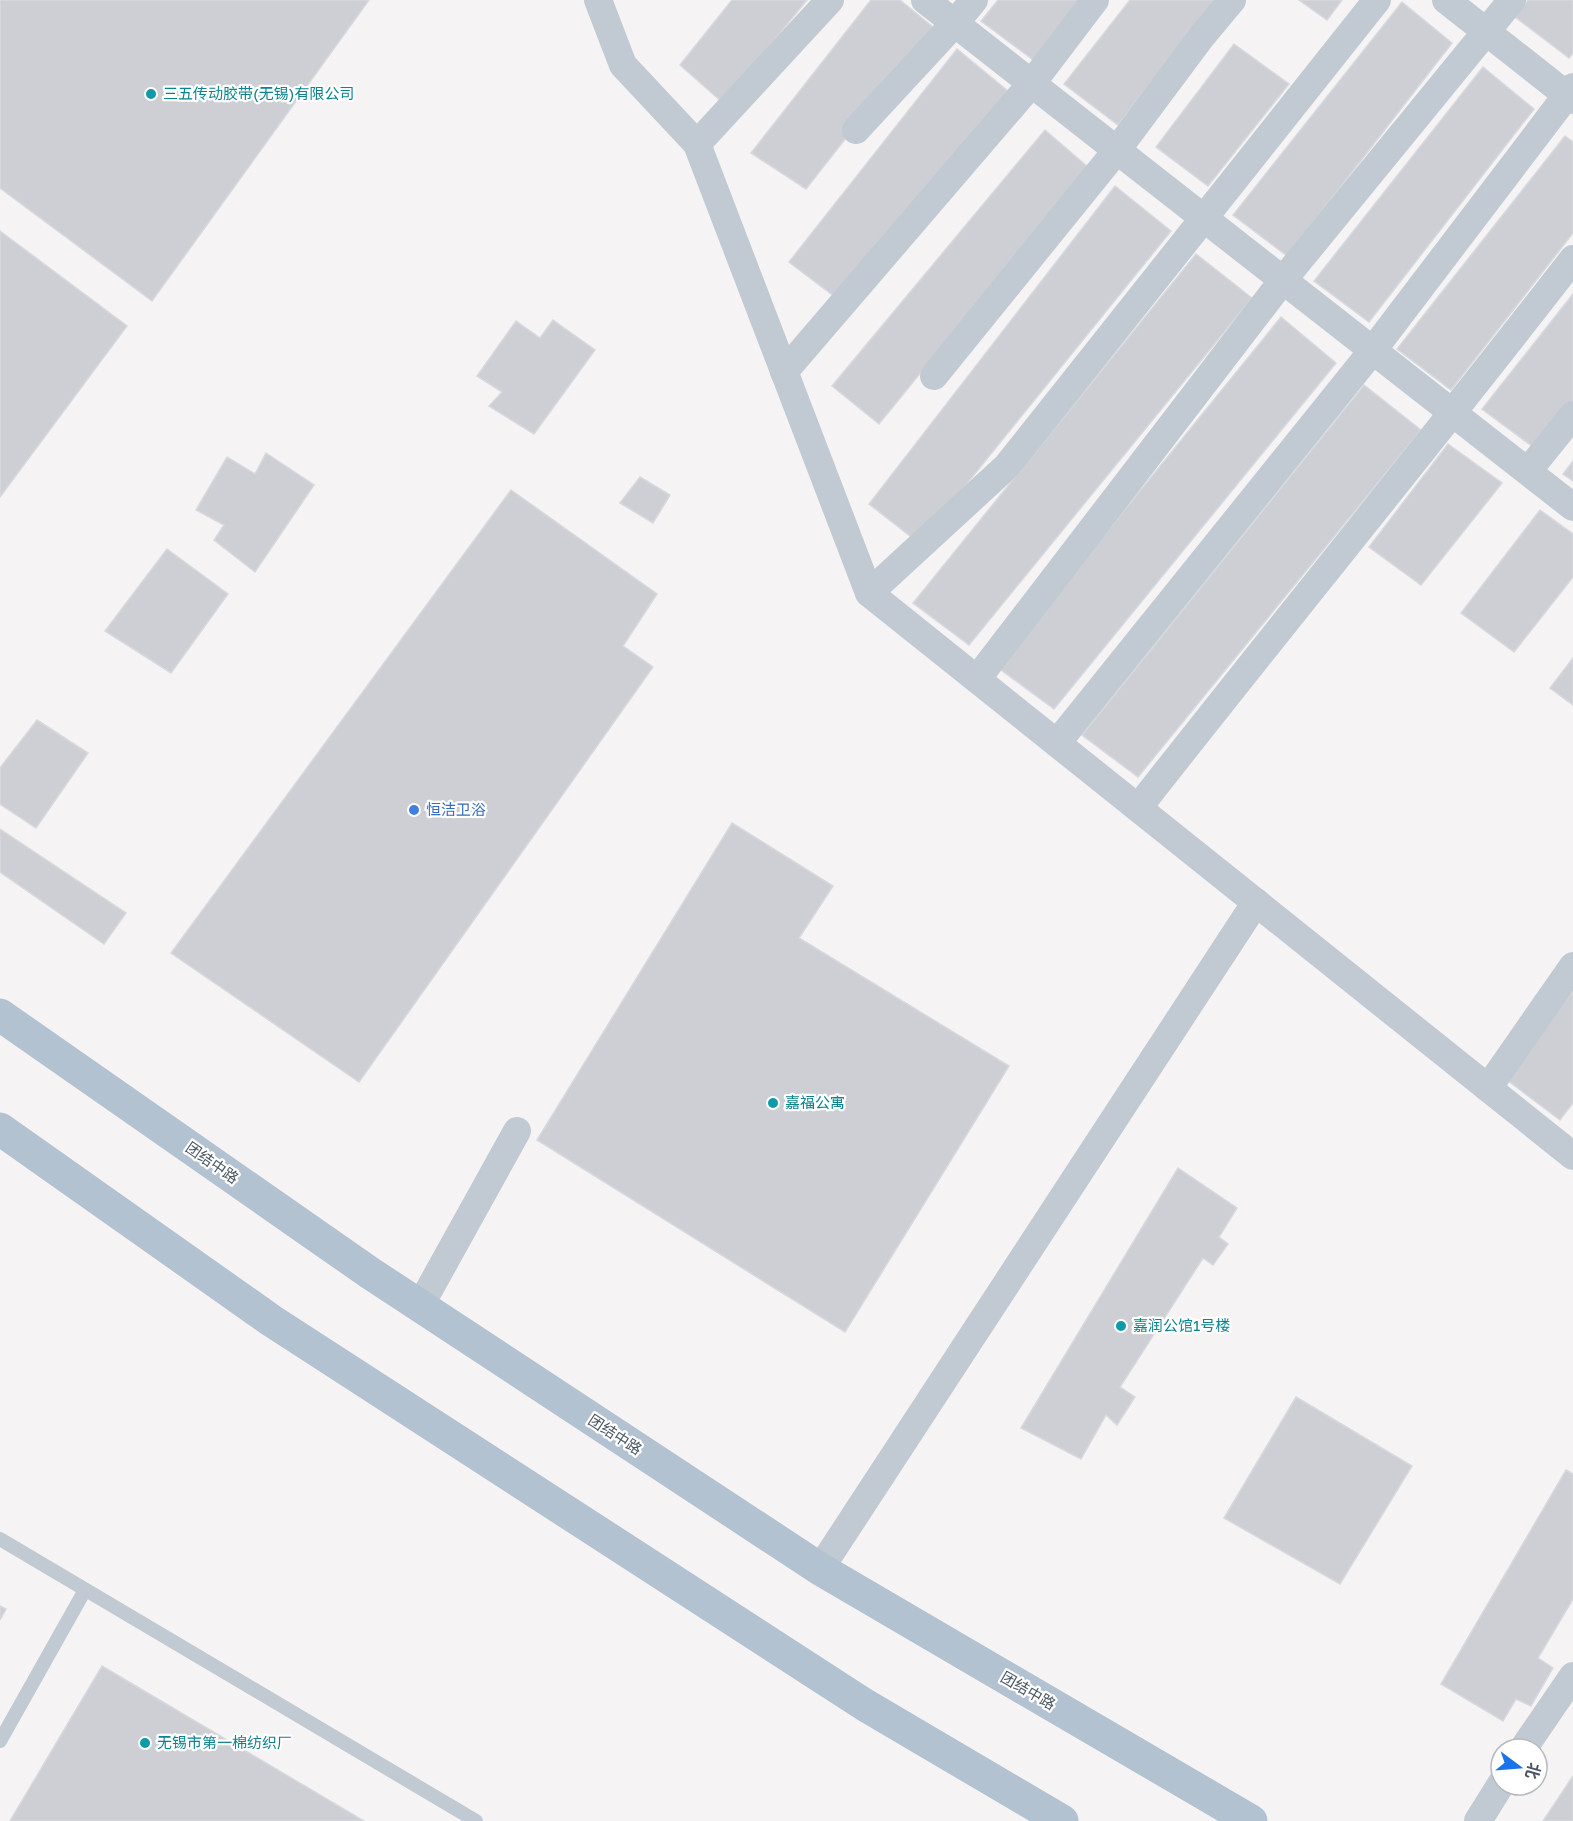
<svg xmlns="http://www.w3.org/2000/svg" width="1573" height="1821" font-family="'Golos Text','Noto Sans SC',sans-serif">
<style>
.building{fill:#cdcfd5;stroke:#d7d9de;stroke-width:1.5}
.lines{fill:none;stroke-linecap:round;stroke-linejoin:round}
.lane{stroke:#c1cad2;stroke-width:14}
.street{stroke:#c1cad2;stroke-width:28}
.primary{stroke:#b3c2d1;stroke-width:33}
.culture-dot{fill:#0f9aa8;stroke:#fff;stroke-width:2}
.shop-dot{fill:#3f7fe0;stroke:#fff;stroke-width:2}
.labels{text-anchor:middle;stroke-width:4.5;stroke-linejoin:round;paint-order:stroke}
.culture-label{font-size:15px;fill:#0d838f;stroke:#fff;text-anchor:start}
.shop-label{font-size:15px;fill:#366cbe;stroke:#fff;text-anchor:start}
.street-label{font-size:15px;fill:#4a5661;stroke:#fff}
</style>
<rect width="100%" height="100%" fill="#f5f3f3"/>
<g class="building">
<path d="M0 0H369L152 301 0 188Z"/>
<path d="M732 0H807L723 103 680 65Z"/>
<path d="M871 0H900L933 27 806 189 751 153Z"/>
<path d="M998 0H1084L1036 62 981 21Z"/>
<path d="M1130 0H1215L1118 125 1064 84Z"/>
<path d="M1299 0H1342L1327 20Z"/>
<path d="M1528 0H1573V53L1569 58 1515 17Z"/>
<path d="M1402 2 1452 43 1287 256 1233 215Z"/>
<path d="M1234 44 1289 84 1208 186 1156 147Z"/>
<path d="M957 49 1008 91 843 303 789 262Z"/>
<path d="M1483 67 1534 109 1369 322 1314 281Z"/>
<path d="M1045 130 1088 167 879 424 832 386Z"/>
<path d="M1565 136 1573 142V233L1451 390 1397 349Z"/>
<path d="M1115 186 1171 231 919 543 869 504Z"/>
<path d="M0 231 127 326 0 497Z"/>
<path d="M1196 254 1252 298 969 645 913 603Z"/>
<path d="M1573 294V403L1537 450 1482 409Z"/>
<path d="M1281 317 1336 363 1054 709 997 667Z"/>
<path d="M553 320 595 350 534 434 489 406 502 392 477 376 516 321 540 338Z"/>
<path d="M1364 385 1421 430 1138 777 1082 735Z"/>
<path d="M1448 444 1502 483 1421 585 1369 547Z"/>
<path d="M266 453 314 485 255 572 214 540 224 525 196 510 227 457 255 474Z"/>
<path d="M1573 461V481L1563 474Z"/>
<path d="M640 477 670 495 653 523 620 503Z"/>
<path d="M511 490 657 594 623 646 653 667 359 1082 171 953Z"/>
<path d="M1540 510 1573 534V577L1514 652 1461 613Z"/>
<path d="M167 549 228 594 171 673 105 631Z"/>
<path d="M1573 658V705L1550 688Z"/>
<path d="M37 720 88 753 36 828 0 804V768Z"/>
<path d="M732 823 833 886 799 938 1009 1066 845 1332 537 1140Z"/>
<path d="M0 829 126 913 104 944 0 872Z"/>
<path d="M1573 991V1103L1560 1120 1503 1077Z"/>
<path d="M1178 1168 1237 1208 1219 1237 1228 1244 1213 1265 1203 1258 1120 1387 1135 1397 1117 1425 1106 1415 1081 1459 1021 1428Z"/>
<path d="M1296 1397 1412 1466 1340 1584 1224 1518Z"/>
<path d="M1566 1470 1573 1474V1599L1538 1658 1553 1668 1531 1706 1516 1699 1503 1721 1441 1684Z"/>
<path d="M0 1606 6 1609 0 1620Z"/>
<path d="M102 1666 364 1821H10Z"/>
<path d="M1573 1776V1821H1543Z"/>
</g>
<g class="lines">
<g class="lane">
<path d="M0 1539 476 1821"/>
<path d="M0 1741 85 1590"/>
</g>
<g class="street">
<path d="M598 0 623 65 697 144 869 593 1573 1156"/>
<path d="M925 0 1573 507"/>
<path d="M1446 0 1573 100"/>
<path d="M856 130 955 23 974 0"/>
<path d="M697 144 830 0"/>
<path d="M784 372 1032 83 1095 0"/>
<path d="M934 376 1117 150 1202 36 1232 0"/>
<path d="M1528 471 1573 415"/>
<path d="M869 593 1007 466 1377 0"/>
<path d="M977 679 1283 280 1512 0"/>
<path d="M1057 743 1373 350 1573 87"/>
<path d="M1138 808C1282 624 1430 444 1573 259"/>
<path d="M1488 1088 1573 966"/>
<path d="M420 1306 517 1131"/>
<path d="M820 1569 1256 902"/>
<path d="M1523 1749 1573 1676"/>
<path d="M1478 1821 1501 1784"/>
</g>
<g class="primary">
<path d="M0 1015 370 1273 820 1569 1251 1821"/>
<path d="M0 1129 272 1321 865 1705 1062 1821"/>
</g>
</g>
<g class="culture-dot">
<circle cx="151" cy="94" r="6"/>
<circle cx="773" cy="1103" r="6"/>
<circle cx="1121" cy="1326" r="6"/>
<circle cx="145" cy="1743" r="6"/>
</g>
<circle class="shop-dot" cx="414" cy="810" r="6"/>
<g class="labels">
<g class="culture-label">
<text x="163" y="99">三五传动胶带(无锡)有限公司</text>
<text x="785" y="1108">嘉福公寓</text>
<text x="1133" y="1331">嘉润公馆1号楼</text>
<text x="157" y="1748">无锡市第一棉纺织厂</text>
</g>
<g class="shop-label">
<text x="426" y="815">恒洁卫浴</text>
</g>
<g class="street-label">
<text transform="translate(212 1163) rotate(35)" y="5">团结中路</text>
<text transform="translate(615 1435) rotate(33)" y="5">团结中路</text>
<text transform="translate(1028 1691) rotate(30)" y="5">团结中路</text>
</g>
</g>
<g transform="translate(1519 1767) rotate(106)"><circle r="28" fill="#ffffff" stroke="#b7bbc0" stroke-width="1.5"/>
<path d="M0-4.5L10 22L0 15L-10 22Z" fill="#1a73e8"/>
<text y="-9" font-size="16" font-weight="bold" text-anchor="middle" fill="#4a5661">北</text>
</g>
</svg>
